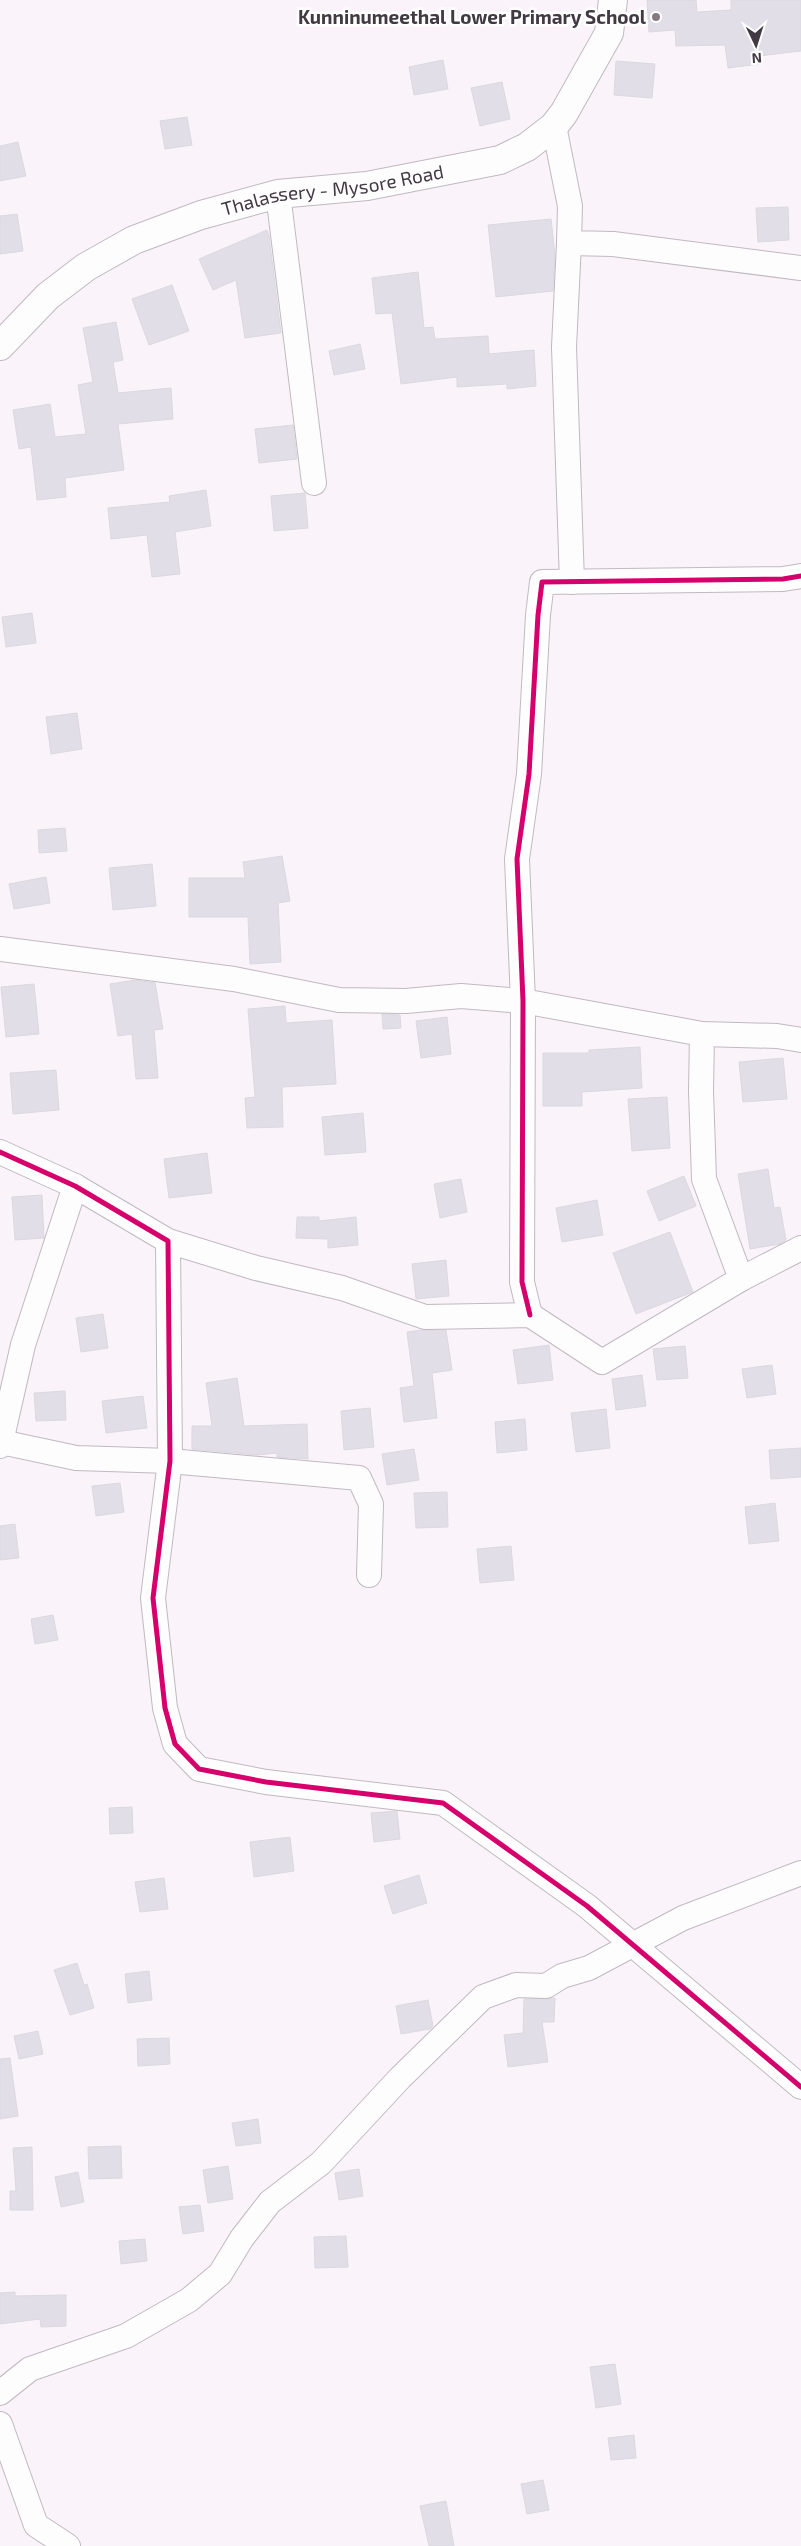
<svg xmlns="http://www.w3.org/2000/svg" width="801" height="2546" font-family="'Exo 2',sans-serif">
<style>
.building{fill:#e1dee7;stroke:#dbd8e0}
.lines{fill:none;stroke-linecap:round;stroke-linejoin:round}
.minor-casing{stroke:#c0b9c0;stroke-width:26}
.primary-casing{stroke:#c0b9c0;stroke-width:30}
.minor{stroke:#fefdfe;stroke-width:24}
.primary{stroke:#fefdfe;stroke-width:28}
.cycleway-casing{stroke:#fff;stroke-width:8}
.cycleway{stroke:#d6006c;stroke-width:5}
.poi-dot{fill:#827b82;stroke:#fff;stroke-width:2}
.labels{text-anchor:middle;stroke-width:5;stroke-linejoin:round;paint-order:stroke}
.poi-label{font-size:19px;font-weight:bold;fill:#423a42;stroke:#fff;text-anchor:end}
.street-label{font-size:19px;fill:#423a42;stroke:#fff}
</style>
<rect width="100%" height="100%" fill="#faf4fa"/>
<g class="building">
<path d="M647 0H696L697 12 731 10V0H801V51L759 56 760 64 728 68 725 45 676 46 675 30 649 32Z"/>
<path d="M443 60 448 89 414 95 409 67Z"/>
<path d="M616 61 655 64 652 98 614 95Z"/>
<path d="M502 82 510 119 480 126 471 88Z"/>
<path d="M187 117 192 145 165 149 160 121Z"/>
<path d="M18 142 26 176 0 181V146Z"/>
<path d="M788 207 789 240 758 242 756 208Z"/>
<path d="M17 214 23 251 0 254V216Z"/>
<path d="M551 219 555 255 553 291 496 297 488 225Z"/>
<path d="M267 230 269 236 281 333 245 338 236 280 213 290 199 259Z"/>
<path d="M418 272 424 328 433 327 435 339 488 336 489 354 534 350 536 386 507 389V384L457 387V377L401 384 392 313 376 314 372 278Z"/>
<path d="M172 285 189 331 149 345 132 299Z"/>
<path d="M116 322 123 360 113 362 118 393 171 388 173 419 118 424 124 470 65 478 66 497 37 500 31 447 19 449 13 410 50 404 55 437 86 434 78 385 93 382 83 328Z"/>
<path d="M360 344 365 369 334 375 329 351Z"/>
<path d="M293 425 297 459 259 463 255 429Z"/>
<path d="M206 490 211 526 175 532 180 574 152 577 147 535 111 539 108 508 170 502 169 496Z"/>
<path d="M305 493 308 528 274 531 271 496Z"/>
<path d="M32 613 36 643 6 647 2 617Z"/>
<path d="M77 713 82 749 51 754 46 717Z"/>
<path d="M65 828 67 851 39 853 38 830Z"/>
<path d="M282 856 290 901 278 903 281 962 250 964 248 917H189V878H245L243 862Z"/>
<path d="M152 864 156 906 113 910 109 868Z"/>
<path d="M46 877 50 903 14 909 9 884Z"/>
<path d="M135 980 155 983 163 1029 154 1030 158 1078 136 1079 132 1034 118 1036 110 984Z"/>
<path d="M34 984 39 1034 6 1037 1 987Z"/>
<path d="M285 1006 286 1023 332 1020 336 1084 282 1087 283 1127 247 1128 245 1098 255 1097 248 1009Z"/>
<path d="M382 1014 400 1015 401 1028 383 1029Z"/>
<path d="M447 1017 451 1054 421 1058 416 1021Z"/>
<path d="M640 1047 642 1088 582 1092V1106H543V1053H589V1050Z"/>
<path d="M783 1058 787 1099 743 1102 739 1062Z"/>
<path d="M56 1070 59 1110 13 1114 10 1073Z"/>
<path d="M667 1097 670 1148 632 1151 628 1099Z"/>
<path d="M363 1113 366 1152 325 1155 322 1117Z"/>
<path d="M207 1153 212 1193 169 1198 164 1159Z"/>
<path d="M768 1169 774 1208 780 1207 786 1240 780 1244 750 1249 738 1174Z"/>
<path d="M684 1176 696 1206 659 1221 647 1191Z"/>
<path d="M461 1179 467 1212 440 1218 434 1184Z"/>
<path d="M42 1195 44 1238 15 1240 12 1197Z"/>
<path d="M597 1200 603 1235 562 1242 556 1208Z"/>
<path d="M297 1217H319V1221L356 1217 358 1245 328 1248V1239L296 1238Z"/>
<path d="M670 1232 693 1292 636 1314 613 1253Z"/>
<path d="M446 1260 449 1296 416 1299 412 1264Z"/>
<path d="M103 1314 108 1348 81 1352 76 1318Z"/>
<path d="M422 1330H446L452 1370 432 1373 437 1418 404 1422 400 1388 414 1386 407 1332Z"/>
<path d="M549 1345 553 1380 518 1384 513 1350Z"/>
<path d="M685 1346 688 1378 657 1380 653 1349Z"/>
<path d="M772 1365 776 1394 747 1398 742 1369Z"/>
<path d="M642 1375 646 1406 616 1410 612 1379Z"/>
<path d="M237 1378 244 1426 307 1424 308 1459 277 1457V1453L257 1455 192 1449V1426H212L206 1383Z"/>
<path d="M65 1391 66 1420 36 1421 34 1393Z"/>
<path d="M143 1396 147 1428 106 1433 102 1401Z"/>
<path d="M370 1408 374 1447 344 1450 341 1411Z"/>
<path d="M606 1409 610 1448 576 1452 571 1413Z"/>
<path d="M525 1419 527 1450 497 1453 495 1422Z"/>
<path d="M801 1448V1477L771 1479 769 1450Z"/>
<path d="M414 1449 419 1480 387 1485 382 1454Z"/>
<path d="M120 1483 124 1512 96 1516 92 1486Z"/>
<path d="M447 1492 448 1527 416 1528 414 1493Z"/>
<path d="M775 1503 779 1541 749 1544 745 1507Z"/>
<path d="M15 1524 19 1558 0 1560V1526Z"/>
<path d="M511 1546 514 1580 480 1583 477 1549Z"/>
<path d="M53 1615 58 1640 35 1644 31 1619Z"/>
<path d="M132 1807 133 1833 110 1834 109 1808Z"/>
<path d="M397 1811 400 1839 374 1842 371 1813Z"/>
<path d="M290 1837 294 1871 254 1877 250 1842Z"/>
<path d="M419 1875 427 1903 393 1914 384 1886Z"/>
<path d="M164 1878 168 1909 140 1912 135 1882Z"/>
<path d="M77 1963 84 1985 87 1984 94 2008 70 2015 54 1970Z"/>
<path d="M149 1971 152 2000 128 2003 125 1974Z"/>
<path d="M555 1998 554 2022H542L548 2062 508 2067 504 2035 523 2033 524 1999Z"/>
<path d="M428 2000 433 2026 430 2029 401 2034 396 2006Z"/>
<path d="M38 2031 43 2054 19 2059 14 2036Z"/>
<path d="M169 2038 170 2064 138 2066 137 2039Z"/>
<path d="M10 2058 18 2116 0 2119V2059Z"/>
<path d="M258 2119 261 2143 236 2146 232 2123Z"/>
<path d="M121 2146 122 2178 89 2179 88 2147Z"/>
<path d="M32 2147 33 2210H10V2191H16L13 2148Z"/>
<path d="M228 2166 233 2199 208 2203 203 2170Z"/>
<path d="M359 2169 363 2196 339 2200 335 2173Z"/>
<path d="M78 2172 84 2202 61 2207 55 2177Z"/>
<path d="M200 2205 204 2231 183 2234 179 2207Z"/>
<path d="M346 2236 348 2267 315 2268 314 2237Z"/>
<path d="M145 2239 147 2261 121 2264 119 2241Z"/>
<path d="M15 2292V2296L66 2295V2326L41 2327 40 2319 0 2324V2293Z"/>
<path d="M615 2364 621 2404 596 2408 590 2367Z"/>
<path d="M634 2435 636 2458 611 2460 608 2438Z"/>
<path d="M543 2480 549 2510 527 2514 521 2484Z"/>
<path d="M446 2501 454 2546H429L420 2506Z"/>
</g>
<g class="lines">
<g class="minor-casing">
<g id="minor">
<path d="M554 126 570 206 569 243 613 244 801 268"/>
<path d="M278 194 314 483"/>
<path d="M569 243 564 347 572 582"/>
<path d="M0 949 234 979 339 1000 406 1001 461 996 523 1001 702 1034 777 1036 801 1040"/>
<path d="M702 1034 701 1091 704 1179 741 1279"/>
<path d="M0 1152 75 1186 168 1241 170 1461 153 1598 165 1708 175 1744 199 1769 266 1782 443 1803 587 1906 801 2087"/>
<path d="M168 1241 256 1268 342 1288 425 1317 530 1315 602 1362 741 1279 801 1248"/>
<path d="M530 1315 522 1282 523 1001 517 859 529 774 538 615 542 582 783 579 801 576"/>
<path d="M1 1442 76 1458 170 1461 359 1478 371 1504 369 1575"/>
<path d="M0 1446 23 1345 75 1186"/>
<path d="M0 2393 30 2369 126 2336 189 2300 220 2274 242 2238 270 2202 321 2163 400 2078 483 1997 516 1985 546 1986 562 1976 589 1968 683 1918 801 1873"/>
<path d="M0 2424 36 2525 68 2546"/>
</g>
</g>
<g class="primary-casing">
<g id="primary">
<path id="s1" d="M0 346 48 296 86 267 134 240 201 215 278 194 367 186 500 160 527 147 554 126 564 113 609 33 613 0"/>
</g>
</g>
<use href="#minor" class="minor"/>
<use href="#primary" class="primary"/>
<g class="cycleway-casing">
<g id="cycleway">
<path d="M0 1152 75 1186 168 1241 170 1461 153 1598 165 1708 175 1744 199 1769 266 1782 443 1803 587 1906 801 2087"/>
<path d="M530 1315 522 1282 523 1001 517 859 529 774 538 615 542 582 783 579 801 576"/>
</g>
</g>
<use href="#cycleway" class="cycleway"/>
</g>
<circle class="poi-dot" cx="656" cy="17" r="5"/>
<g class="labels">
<g class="poi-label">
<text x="646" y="24">Kunninumeethal Lower Primary School</text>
</g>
<g class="street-label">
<text dy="7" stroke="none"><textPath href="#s1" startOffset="378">Thalassery - Mysore Road</textPath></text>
</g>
</g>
<g transform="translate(756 45) rotate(176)" stroke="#ffffff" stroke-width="4" paint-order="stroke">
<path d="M0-4L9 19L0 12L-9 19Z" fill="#423a42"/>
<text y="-8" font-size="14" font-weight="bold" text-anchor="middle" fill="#423a42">N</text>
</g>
</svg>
